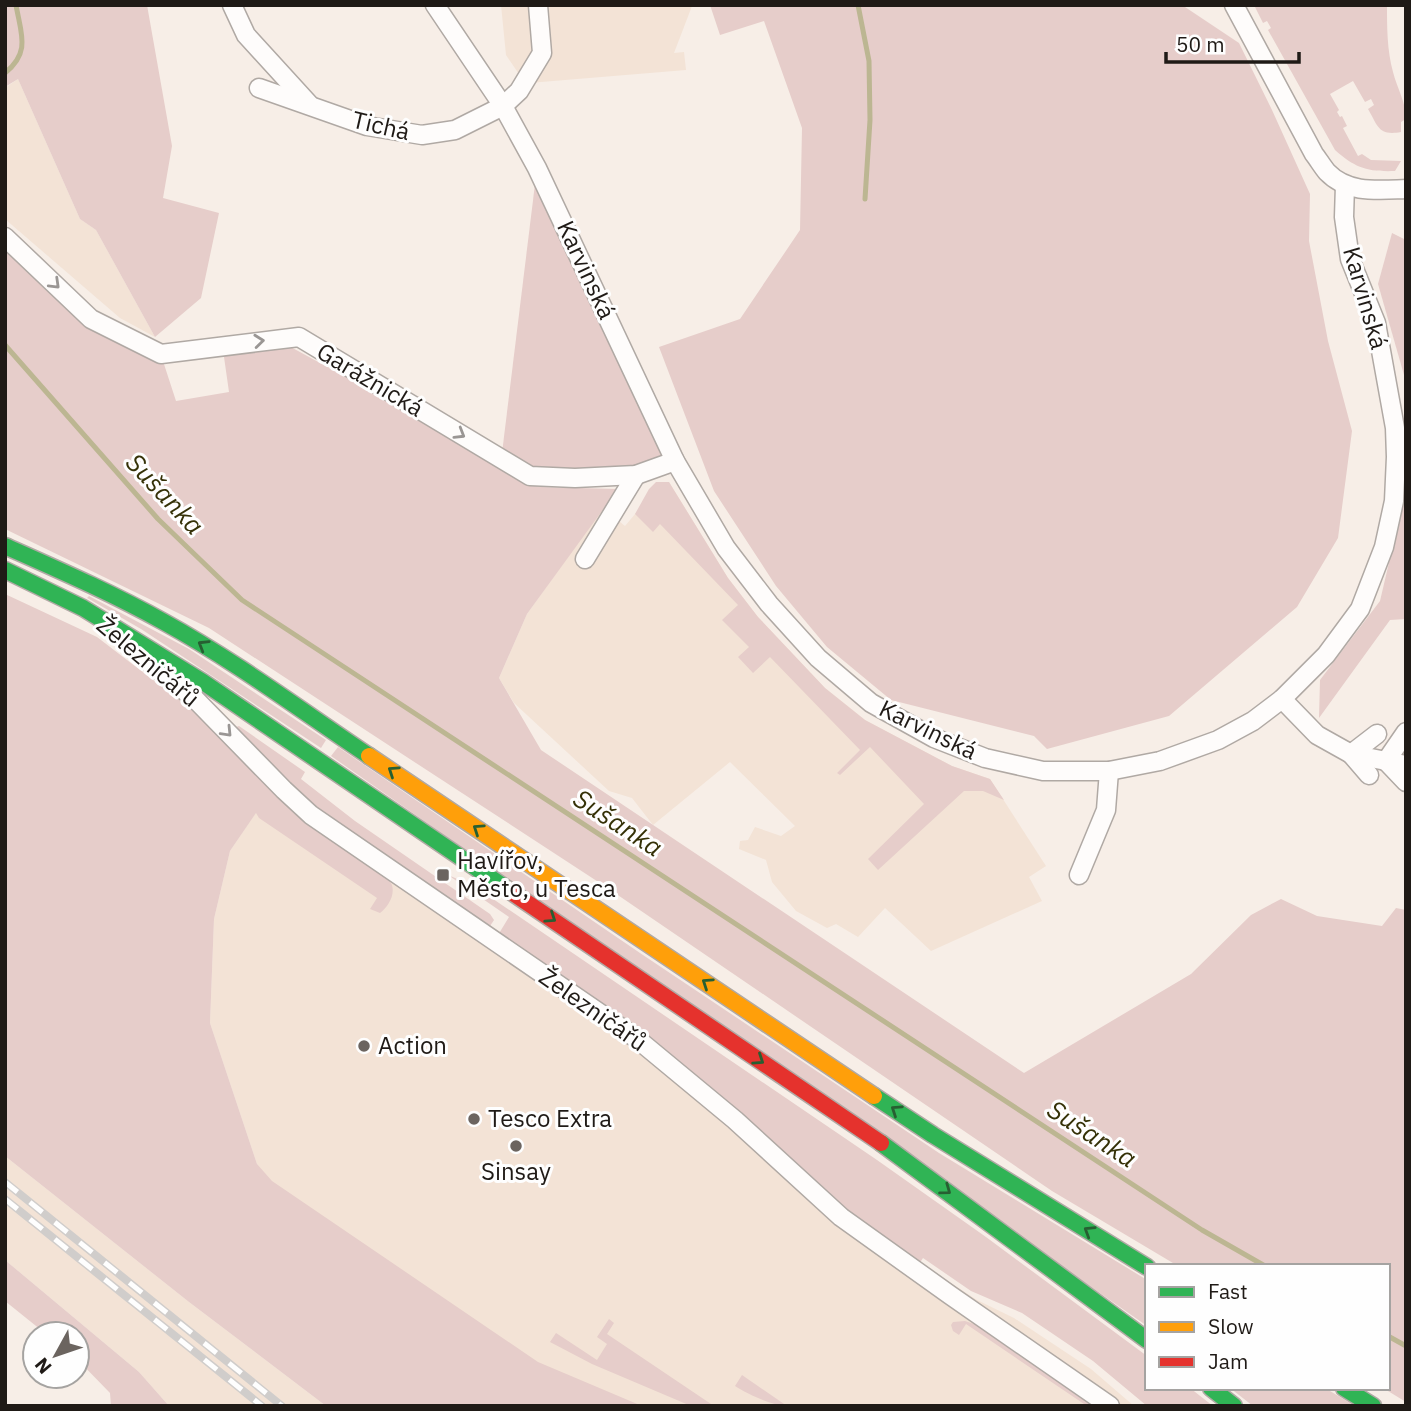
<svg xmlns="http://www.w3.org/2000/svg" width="1411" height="1411" font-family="'IBM Plex Sans',sans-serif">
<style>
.built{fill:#f3e3d6}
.green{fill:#e6cdca}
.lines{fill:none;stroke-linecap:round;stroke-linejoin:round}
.stream{stroke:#bcb692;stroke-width:5}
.street-casing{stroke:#b0a9a4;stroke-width:21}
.fast-casing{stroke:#b0a9a4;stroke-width:19}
.slow-casing{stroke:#b0a9a4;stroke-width:19}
.jam-casing{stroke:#b0a9a4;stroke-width:19}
.street{stroke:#fefcfb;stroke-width:18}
.fast{stroke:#30b455;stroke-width:16}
.slow{stroke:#ff9f0a;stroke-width:16}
.jam{stroke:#e5322d;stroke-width:16}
.rail-casing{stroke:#d0cdcb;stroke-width:8}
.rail{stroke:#fefefe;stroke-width:5;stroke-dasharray:16;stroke-linecap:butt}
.oneway{stroke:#9a9694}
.oneway2{stroke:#275f32}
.poi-dot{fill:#6b645f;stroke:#fefefe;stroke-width:2.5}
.labels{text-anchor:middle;stroke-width:6;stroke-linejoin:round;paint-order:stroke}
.street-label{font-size:24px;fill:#1f1a16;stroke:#fefefe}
.poi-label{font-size:24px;fill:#1f1a16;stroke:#fefefe;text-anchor:start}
.water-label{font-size:26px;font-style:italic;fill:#353107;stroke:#fefefe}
</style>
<rect width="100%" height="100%" fill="#f7eee7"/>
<g class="built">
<path d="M501 5H698L692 6 674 53 684 52 686 70 529 83 523 80 506 55Z"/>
<path d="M18 79 80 219 96 230 155 337 120 318 5 219V88Z"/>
<path d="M662 482H669L728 578 758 617 825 688 865 720 952 766 990 779 1046 866 1029 877 1042 901 931 951 885 908 858 937 836 924 827 928 796 911 772 882 766 860 739 849 740 841 748 840 755 827 781 836 795 826 730 762 653 825 632 798 609 791 514 703 499 678 527 614 603 508 625 526Z"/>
<path d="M280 777 655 1042 917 1261 977 1300 1014 1318 1091 1369 1134 1406H626L570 1396 268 1197 210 1023 214 919 230 851Z"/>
<path d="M5 1156 189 1302 326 1406H169L139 1372 5 1260Z"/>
</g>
<g class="green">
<path d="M5 5H147L172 146 163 198 219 213 201 298 155 337 96 230 80 219 18 79 5 87Z"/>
<path d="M710 5H1150L1152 7 1156 5H1182L1239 43 1272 110 1310 194 1309 241 1328 341 1352 431 1338 538 1297 607 1169 716 1047 749 1034 736 891 700 827 647 776 586 714 491 659 347 740 319 800 230 802 128 764 21 720 35Z"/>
<path d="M1254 5H1387C1387 27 1387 50 1393 72 1397 88 1406 102 1406 119L1401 122V132C1378 136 1378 126 1368 109L1374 105 1371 99 1365 102 1353 81 1330 94 1339 110 1337 112 1340 117 1342 116 1347 126 1343 128 1358 156 1362 154 1371 160 1401 161 1395 171C1368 172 1355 168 1335 150L1268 30 1271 28 1267 21 1263 23Z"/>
<path d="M535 184 666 456 638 468 596 471 533 469 502 453Z"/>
<path d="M1392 233 1406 240V382L1378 284Z"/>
<path d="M5 246 84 319 162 358 176 401 229 392 223 350 287 345 368 389 448 435 526 484 541 487 618 489 527 614 499 678 541 750 1024 1073 1191 974 1251 915 1281 899 1317 916 1382 926 1396 908 1406 910V1402L1383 1388H1388V1266H1178L1052 1191 606 887 209 628 5 529Z"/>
<path d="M1406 444V619L1390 620 1319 718 1320 680 1380 601 1402 507Z"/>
<path d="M656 482H669L728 578 758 617 825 688 865 720 952 766 990 779 1004 800 983 791H964L878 870 868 859 924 804 870 747 840 775 837 773 860 750 770 657 753 673 738 657 749 647 722 620 738 605 660 524 653 532 635 514 649 489Z"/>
<path d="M5 594 97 637 191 709 197 712C240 756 281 804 332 841 346 850 386 871 392 885 395 896 388 907 380 913L370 909 377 898 259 818 256 813 230 851 214 919 210 1023 257 1164 272 1181 538 1362 642 1406H326L189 1302 5 1156Z"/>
<path d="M89 596 189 649 326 740 321 748 141 629 89 599 87 598Z"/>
<path d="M239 726 305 772 301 779 355 821 490 914 494 920 488 929 314 810 235 730 236 727Z"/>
<path d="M338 747 640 953 939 1153 1147 1280V1326L331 756Z"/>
<path d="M448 875 474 886 877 1160 986 1237 1147 1356V1388H1190L1213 1406H1147L1093 1361 1022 1313 971 1291 923 1258 919 1264 853 1219 498 935 509 917Z"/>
<path d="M5 1260 139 1372 169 1406H111L110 1393 77 1359V1334H46L5 1301Z"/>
<path d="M609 1319 614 1323 607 1334 714 1406H691L592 1364 550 1342 556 1333 597 1360 607 1344 597 1337Z"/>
<path d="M965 1321 980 1326 1098 1406H1087L966 1324 959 1335 953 1331 951 1325 953 1322Z"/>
<path d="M742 1375 787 1406C773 1406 747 1394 735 1386Z"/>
<path d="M1230 1388H1325L1355 1406H1253Z"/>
</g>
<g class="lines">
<g class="stream">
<path d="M858 5 869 61 870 120 865 199"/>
<path d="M5 73C31 52 21 34 16 5"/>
<path d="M5 345 158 519 242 600 1202 1230 1265 1266"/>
<path d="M1388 1336 1406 1346"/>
</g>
<g class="street-casing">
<g id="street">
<path d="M232 5 246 35 309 104"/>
<path d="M435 5 503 106 537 168 675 461 726 548 769 604 818 658 871 703 934 738 985 758 1043 771H1109L1160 761 1218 740 1253 721 1282 699 1326 655 1360 609 1384 547 1394 501 1396 457 1395 428 1376 323 1350 259 1344 217 1345 185"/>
<path d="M1234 5 1314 154C1318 159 1322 166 1327 172 1348 194 1378 190 1406 189"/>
<path d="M259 88 367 126 422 135 455 130 503 106 519 91 542 53 538 5"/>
<path d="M5 237 91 319 161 354 299 337 530 476 575 478 636 475 675 461"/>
<path d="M585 559 636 475"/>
<path d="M137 652 196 700 284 790 311 815 636 1038 735 1120 841 1217 950 1295 1110 1406"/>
<path d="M1282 699 1317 735 1351 754 1406 765"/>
<path d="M1406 732 1386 761 1406 782"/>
<path d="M1369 775 1351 754 1377 734"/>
<path d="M1079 875 1106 810 1109 771"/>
</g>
</g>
<g class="fast-casing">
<g id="fast">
<path d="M5 546C59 570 112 593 164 622 235 661 302 711 369 756"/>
<path d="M5 570 83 608 203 682 507 889"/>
<path d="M874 1096 933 1135 1147 1267"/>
<path d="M881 1143 1147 1340"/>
<path d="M1211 1388 1234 1406"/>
<path d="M1344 1388 1373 1406"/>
</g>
</g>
<g class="slow-casing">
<path id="slow" d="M369 756 874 1096"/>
</g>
<g class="jam-casing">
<path id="jam" d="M507 889 881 1143"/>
</g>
<use href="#street" class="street"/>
<use href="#fast" class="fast"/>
<use href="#slow" class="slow"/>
<use href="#jam" class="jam"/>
<g class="rail-casing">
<g id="rail">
<path d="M5 1182 282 1406"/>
<path d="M5 1199 262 1406"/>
</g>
</g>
<use href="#rail" class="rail"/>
</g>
<defs><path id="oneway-chevron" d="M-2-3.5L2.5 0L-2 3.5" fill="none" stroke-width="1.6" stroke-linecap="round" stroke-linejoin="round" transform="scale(1.75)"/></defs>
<g class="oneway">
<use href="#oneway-chevron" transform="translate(55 284) rotate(44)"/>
<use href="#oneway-chevron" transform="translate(259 341) rotate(-6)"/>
<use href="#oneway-chevron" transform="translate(460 434) rotate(31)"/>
<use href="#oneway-chevron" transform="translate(227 732) rotate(46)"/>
</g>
<g class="oneway2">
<use href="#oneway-chevron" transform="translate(203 645) rotate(-149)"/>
<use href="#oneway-chevron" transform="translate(393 771) rotate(-146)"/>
<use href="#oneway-chevron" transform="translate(478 829) rotate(-146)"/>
<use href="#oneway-chevron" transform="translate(551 918) rotate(34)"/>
<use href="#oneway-chevron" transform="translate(707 983) rotate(-146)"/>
<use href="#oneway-chevron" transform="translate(759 1060) rotate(34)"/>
<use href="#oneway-chevron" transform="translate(896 1110) rotate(-146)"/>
<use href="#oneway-chevron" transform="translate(946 1190) rotate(36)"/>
<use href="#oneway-chevron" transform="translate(1089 1231) rotate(-148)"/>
</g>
<g class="poi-dot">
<rect x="436" y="868" width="14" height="14" rx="3.5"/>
<circle cx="364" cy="1046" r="7"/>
<circle cx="474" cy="1119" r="7"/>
<circle cx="516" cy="1146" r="7"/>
</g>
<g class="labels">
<g class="street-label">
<text transform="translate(381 126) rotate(13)" y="8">Tichá</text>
<text transform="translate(586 270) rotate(65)" y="8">Karvinská</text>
<text transform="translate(1365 298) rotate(74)" y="8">Karvinská</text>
<text transform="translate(370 380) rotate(31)" y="8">Garážnická</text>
<text transform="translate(148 662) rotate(40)" y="8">Železničářů</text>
<text transform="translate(928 730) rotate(26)" y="8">Karvinská</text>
<text transform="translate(593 1010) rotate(35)" y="8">Železničářů</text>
</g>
<g class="poi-label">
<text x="457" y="869">Havířov,<tspan x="457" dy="28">Město, u Tesca</tspan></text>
<text x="378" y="1054">Action</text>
<text x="488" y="1127">Tesco Extra</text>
<text x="516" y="1180" text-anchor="middle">Sinsay</text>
</g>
<g class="water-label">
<text transform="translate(165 494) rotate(47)" y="9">Sušanka</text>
<text transform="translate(618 823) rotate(33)" y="9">Sušanka</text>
<text transform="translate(1092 1134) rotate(33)" y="9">Sušanka</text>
</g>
</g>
<rect width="1411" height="1411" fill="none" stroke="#1f1a16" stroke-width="14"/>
<rect x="1145" y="1264" width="245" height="126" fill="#fefefe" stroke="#a5a3a1" stroke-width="2"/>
<rect x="1159" y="1287" width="35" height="10" fill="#30b455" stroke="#a5a3a1" stroke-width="2"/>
<text x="1208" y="1299" font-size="21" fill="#1f1a16">Fast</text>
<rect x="1159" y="1322" width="35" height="10" fill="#ff9f0a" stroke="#a5a3a1" stroke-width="2"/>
<text x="1208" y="1334" font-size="21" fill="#1f1a16">Slow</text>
<rect x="1159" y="1357" width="35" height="10" fill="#e5322d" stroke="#a5a3a1" stroke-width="2"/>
<text x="1208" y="1369" font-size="21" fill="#1f1a16">Jam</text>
<g transform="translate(56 1355) rotate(230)"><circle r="33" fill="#fefefe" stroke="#a5a3a1" stroke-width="2"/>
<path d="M0-5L12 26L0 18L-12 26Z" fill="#6b645f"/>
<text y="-10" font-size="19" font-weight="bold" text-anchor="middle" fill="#1f1a16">N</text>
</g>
<path d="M1166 52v10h133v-10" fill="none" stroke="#1f1a16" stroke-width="3.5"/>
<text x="1176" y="52" font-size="21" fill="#1f1a16" stroke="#fefefe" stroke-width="5" paint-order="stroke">50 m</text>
</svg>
